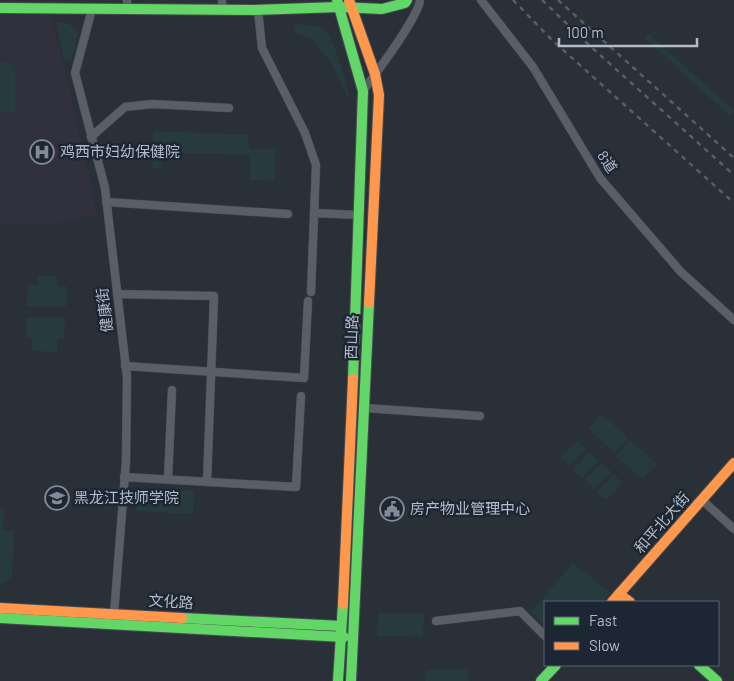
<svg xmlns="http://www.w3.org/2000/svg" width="734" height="681" font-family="Barlow,'Noto Sans SC',sans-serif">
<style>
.medical{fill:#31303e}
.green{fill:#273a3e}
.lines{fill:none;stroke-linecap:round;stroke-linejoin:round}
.street-casing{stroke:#484c53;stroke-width:9}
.fast-casing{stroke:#484c53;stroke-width:12}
.slow-casing{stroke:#484c53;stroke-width:12}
.street{stroke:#5a5e66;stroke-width:8}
.fast{stroke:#63d668;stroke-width:10}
.slow{stroke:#ff974d;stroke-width:10}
.rail{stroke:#595d64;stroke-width:2.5;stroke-dasharray:5 5;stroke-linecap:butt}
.labels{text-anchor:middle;stroke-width:5;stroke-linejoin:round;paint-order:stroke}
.poi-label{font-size:15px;fill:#b4bcc9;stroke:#1d2633;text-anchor:start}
.street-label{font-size:15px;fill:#b4bcc9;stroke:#1d2633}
</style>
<rect width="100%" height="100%" fill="#2a3038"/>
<path class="medical" d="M0 15H50L70 91 97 214 55 224H0Z"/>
<g class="green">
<path d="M56 23H68L78 33 72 59 69 62 64 60Z"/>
<path d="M299 24C307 25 319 25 325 31 336 41 347 88 351 104L332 65 313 39 296 33 293 28Z"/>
<path d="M649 34 734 111V112L729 115 645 38Z"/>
<path d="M0 62H8L15 69V112H0Z"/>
<path d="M153 131 247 135 250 150 251 149H275V181L250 180V155L162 152 161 169 152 168Z"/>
<path d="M38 276H57V286H66V307L27 306 28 285H38Z"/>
<path d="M27 317 65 318 64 339H57V352L32 351V338H26Z"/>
<path d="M602 414 628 438 615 453 588 429Z"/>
<path d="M577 440 586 449 570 466 560 458Z"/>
<path d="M630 440 657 464 643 479 616 456Z"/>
<path d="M589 452 599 461 582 478 573 470Z"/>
<path d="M602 463 611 472 594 489 585 480Z"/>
<path d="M613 474 622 483 606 500 597 492Z"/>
<path d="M137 488 194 491 193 514 136 511Z"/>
<path d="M0 509H4L3 530 14 531 12 576 3 583H0Z"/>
<path d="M573 563 610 593 602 602H545V625L531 612Z"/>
<path d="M378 613 424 614 423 637 377 636Z"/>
<path d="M466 669 469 681H425L426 670Z"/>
</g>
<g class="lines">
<g class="street-casing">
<g id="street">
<path d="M127 0V9"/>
<path d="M481 0 533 67 600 178 681 272 734 320"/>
<path d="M92 9 75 73 105 188 127 377 126 461 114 614"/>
<path d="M222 10V0"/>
<path d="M258 10 262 48 305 133 316 165 311 292"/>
<path d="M363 91C376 73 418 18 420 0"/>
<path d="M91 137 125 107 152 104 229 108"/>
<path d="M106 202 288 214"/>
<path d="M314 213 359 215"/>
<path d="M117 294 214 296 207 482"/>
<path d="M125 366 304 378 308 301"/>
<path d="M365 408 480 416"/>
<path d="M124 477 296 487 301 396"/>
<path d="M168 479 172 390"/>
<path d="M702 500 734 529"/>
<path d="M436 621 520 611 545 636"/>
</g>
</g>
<g class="fast-casing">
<g id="fast">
<path d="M337 0 363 91 353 379"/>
<path d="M0 8 254 10 339 7 382 9 405 3 407 0"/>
<path d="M0 618 344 637"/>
<path d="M182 618 341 626"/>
<path d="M699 665 717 681"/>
<path d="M338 681 343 604"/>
<path d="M351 681 369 303"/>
<path d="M541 681 556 665"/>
</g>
</g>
<g class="slow-casing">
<g id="slow">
<path d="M349 0 375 74 379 95 369 303"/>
<path d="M619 594 630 602"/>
<path d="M612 602 734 463"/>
<path d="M343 604 353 379"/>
<path d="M0 608 182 618"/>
</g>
</g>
<use href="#street" class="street"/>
<use href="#fast" class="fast"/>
<use href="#slow" class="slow"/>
<g class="rail">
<path d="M513 0 552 40 734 203"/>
<path d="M542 0 590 46 734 175"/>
<path d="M558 0 734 158"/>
</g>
</g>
<defs>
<g id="hospital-ring" transform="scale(1.25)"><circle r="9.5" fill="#1d2633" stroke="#848b96" stroke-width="1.5"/><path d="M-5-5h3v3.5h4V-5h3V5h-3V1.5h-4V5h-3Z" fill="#848b96"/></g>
<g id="university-ring" transform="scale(1.25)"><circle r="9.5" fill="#1d2633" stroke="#848b96" stroke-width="1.5"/><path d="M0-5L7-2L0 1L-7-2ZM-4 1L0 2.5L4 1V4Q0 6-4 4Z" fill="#848b96"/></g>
<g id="civic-ring" transform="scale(1.25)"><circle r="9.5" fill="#1d2633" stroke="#848b96" stroke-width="1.5"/><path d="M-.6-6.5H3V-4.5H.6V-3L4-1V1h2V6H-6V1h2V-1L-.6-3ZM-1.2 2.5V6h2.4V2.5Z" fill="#848b96"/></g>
</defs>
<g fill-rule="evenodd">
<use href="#hospital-ring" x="42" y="152"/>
<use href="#university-ring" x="57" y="498"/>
<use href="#civic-ring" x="392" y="509"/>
</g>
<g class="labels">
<g class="poi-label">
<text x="60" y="157">鸡西市妇幼保健院</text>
<text x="74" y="503">黑龙江技师学院</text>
<text x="410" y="514">房产物业管理中心</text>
</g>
<g class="street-label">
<text transform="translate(607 162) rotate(56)" y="5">8道</text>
<text transform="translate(105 310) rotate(-97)" y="5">健康街</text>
<text transform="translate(352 337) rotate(-88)" y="5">西山路</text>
<text transform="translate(662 523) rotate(-49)" y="5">和平北大街</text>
<text transform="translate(171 602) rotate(3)" y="5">文化路</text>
</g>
</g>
<rect x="544" y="601" width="175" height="65" fill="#1d2633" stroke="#59626f"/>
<rect x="554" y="617" width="25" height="8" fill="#63d668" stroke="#59626f"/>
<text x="589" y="626" font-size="15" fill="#b4bcc9">Fast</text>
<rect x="554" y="642" width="25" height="8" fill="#ff974d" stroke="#59626f"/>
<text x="589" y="651" font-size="15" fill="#b4bcc9">Slow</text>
<path d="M559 38v8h138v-8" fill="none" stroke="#b4bcc9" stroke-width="2.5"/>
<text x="566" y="38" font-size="15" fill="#b4bcc9" stroke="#1d2633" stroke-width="4" paint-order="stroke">100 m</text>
</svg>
